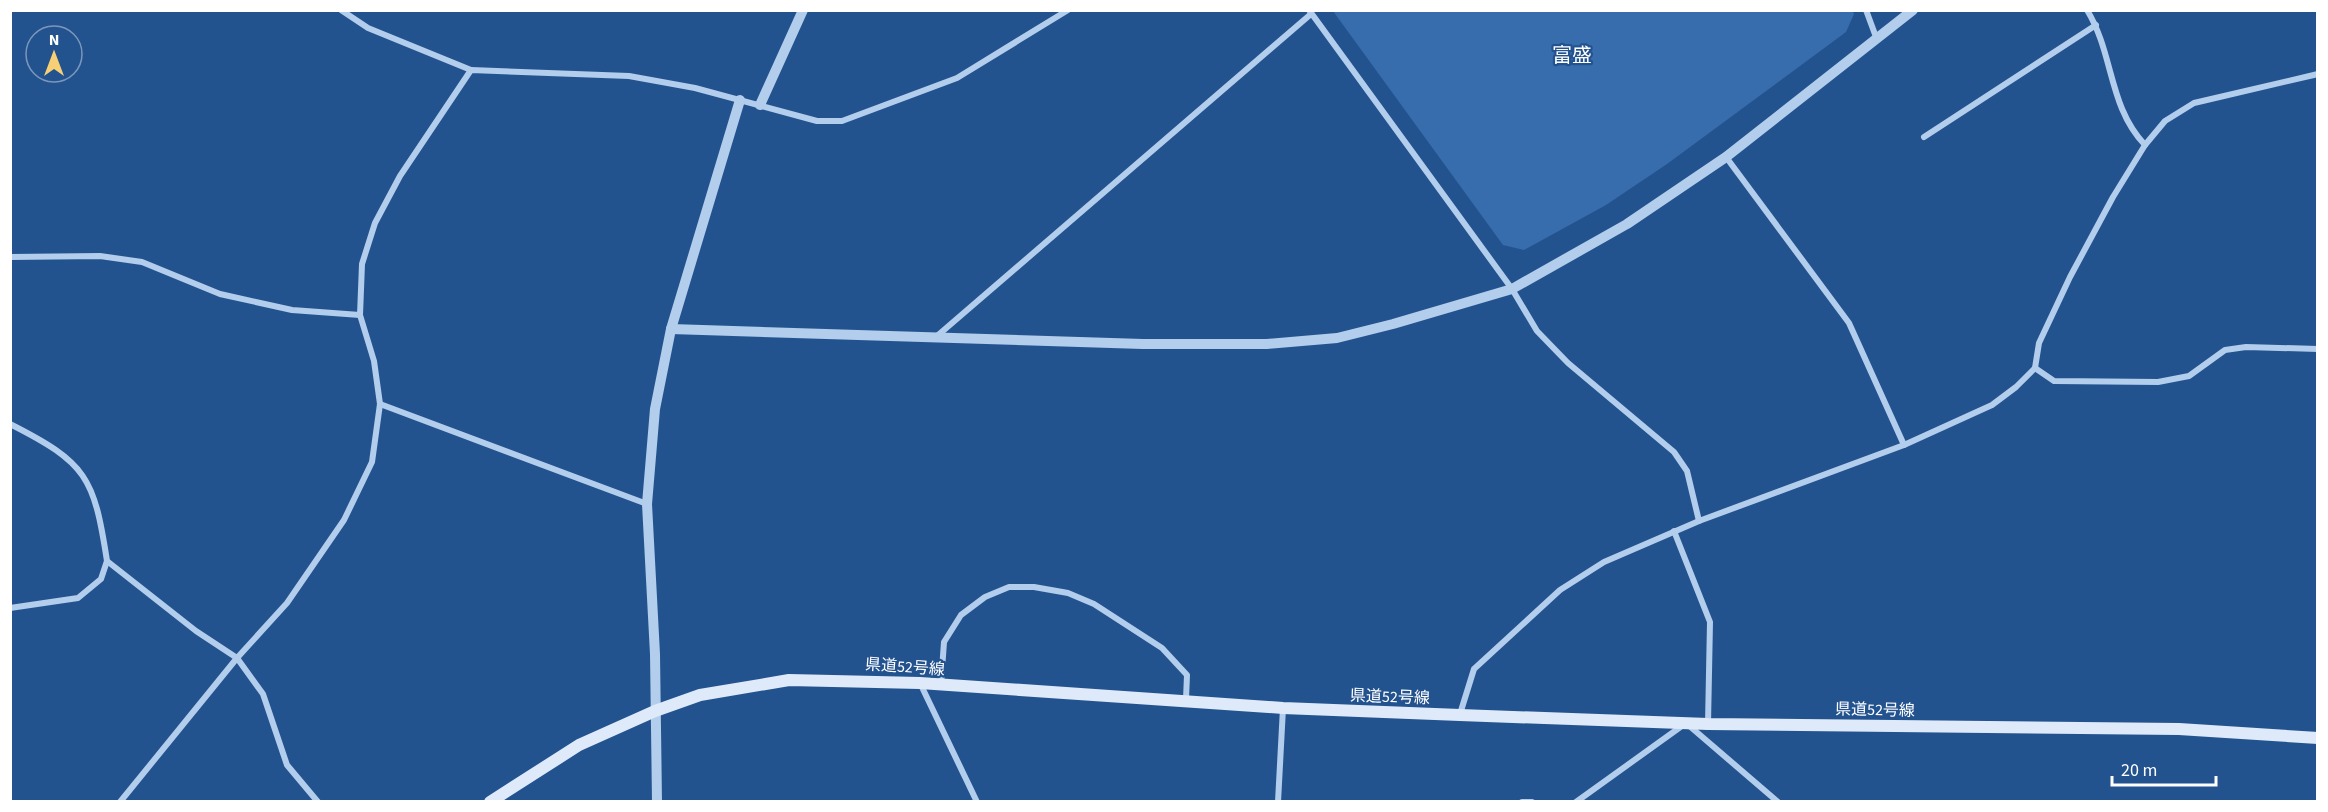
<svg xmlns="http://www.w3.org/2000/svg" width="2328" height="812" font-family="'Source Sans 3','Noto Sans JP',sans-serif">
<style>
.green{fill:#376dac}
.lines{fill:none;stroke-linecap:round;stroke-linejoin:round}
.minor{stroke:#b3cdec;stroke-width:6}
.tertiary{stroke:#b3cdec;stroke-width:10}
.secondary{stroke:#deeaf9;stroke-width:12}
.labels{text-anchor:middle;stroke-width:4.5;stroke-linejoin:round;paint-order:stroke}
.street-label{font-size:16px;fill:#fff;stroke:#23538f}
.quarter-label{font-size:20px;fill:#fff;stroke:#23538f}
</style>
<rect width="100%" height="100%" fill="#23538f"/>
<path class="green" d="M1852 10 1854 14 1846 32 1667 164 1606 205 1524 250 1503 245 1333 11Z"/>
<g class="lines">
<g class="minor">
<path d="M341 10 368 28 471 70"/>
<path d="M1309 10 1512 289 1537 331 1568 363 1674 452 1687 471 1699 521"/>
<path d="M1866 10 1876 37"/>
<path d="M2087 10C2114 54 2108 106 2145 145"/>
<path d="M1924 137 2096 25"/>
<path d="M1726 157 1849 323 1904 445"/>
<path d="M10 257 100 256 142 262 220 294 292 310 360 315"/>
<path d="M937 336 1311 14"/>
<path d="M2035 368 2054 381 2158 382 2189 376 2225 350 2246 347 2318 349"/>
<path d="M380 404 647 504"/>
<path d="M10 424C87 463 94 477 107 561L196 631 237 658 263 694 287 765 318 802"/>
<path d="M1674 531 1710 622 1708 724"/>
<path d="M10 608 78 598 101 579 107 561"/>
<path d="M920 683 977 802"/>
<path d="M941 684 944 642 961 615 985 597 1009 587H1034L1068 593 1094 604 1162 648 1187 675 1186 699"/>
<path d="M1460 714 1474 669 1560 590 1604 562 1699 521 1904 445 1992 405 2016 387 2035 368 2039 343 2070 277 2113 197 2145 145 2165 121 2194 103 2318 74"/>
<path d="M120 802 237 658 287 603 344 520 372 462 380 404 374 361 360 315 362 264 375 223 400 176 471 70 629 76 695 88 817 121H842L957 78 1068 10"/>
<path d="M1278 802 1283 708"/>
<path d="M1522 802H1532"/>
<path d="M1576 802 1686 723 1778 802"/>
</g>
<g class="tertiary">
<path d="M760 105 803 10"/>
<path d="M671 329 1143 344H1267L1337 338 1393 324 1512 289 1627 224 1726 157 1913 10"/>
<path d="M657 802 655 654 647 504 655 409 671 329 740 100"/>
</g>
<path class="secondary" d="M490 802 579 745 655 711 700 695 789 680 920 683 1283 708 1460 715 1708 724 2179 729 2318 738"/>
</g>
<g class="labels">
<g class="street-label">
<text transform="translate(905 666) rotate(4)" y="6">県道52号線</text>
<text transform="translate(1390 696) rotate(2)" y="6">県道52号線</text>
<text transform="translate(1875 709) rotate(1)" y="6">県道52号線</text>
</g>
<g class="quarter-label">
<text x="1572" y="62">富盛</text>
</g>
</g>
<rect width="2328" height="812" fill="none" stroke="#ffffff" stroke-width="24"/>
<g transform="translate(54 54)"><circle r="28" fill="#23538f" stroke="#7b98bc" stroke-width="1.5"/>
<path d="M0-4.5L10 22L0 15L-10 22Z" fill="#f7d076"/>
<text y="-9" font-size="16" font-weight="bold" text-anchor="middle" fill="#ffffff">N</text>
</g>
<path d="M2112 776v9h104v-9" fill="none" stroke="#ffffff" stroke-width="3"/>
<text x="2121" y="776" font-size="18" fill="#ffffff" stroke="#23538f" stroke-width="4.5" paint-order="stroke">20 m</text>
</svg>
